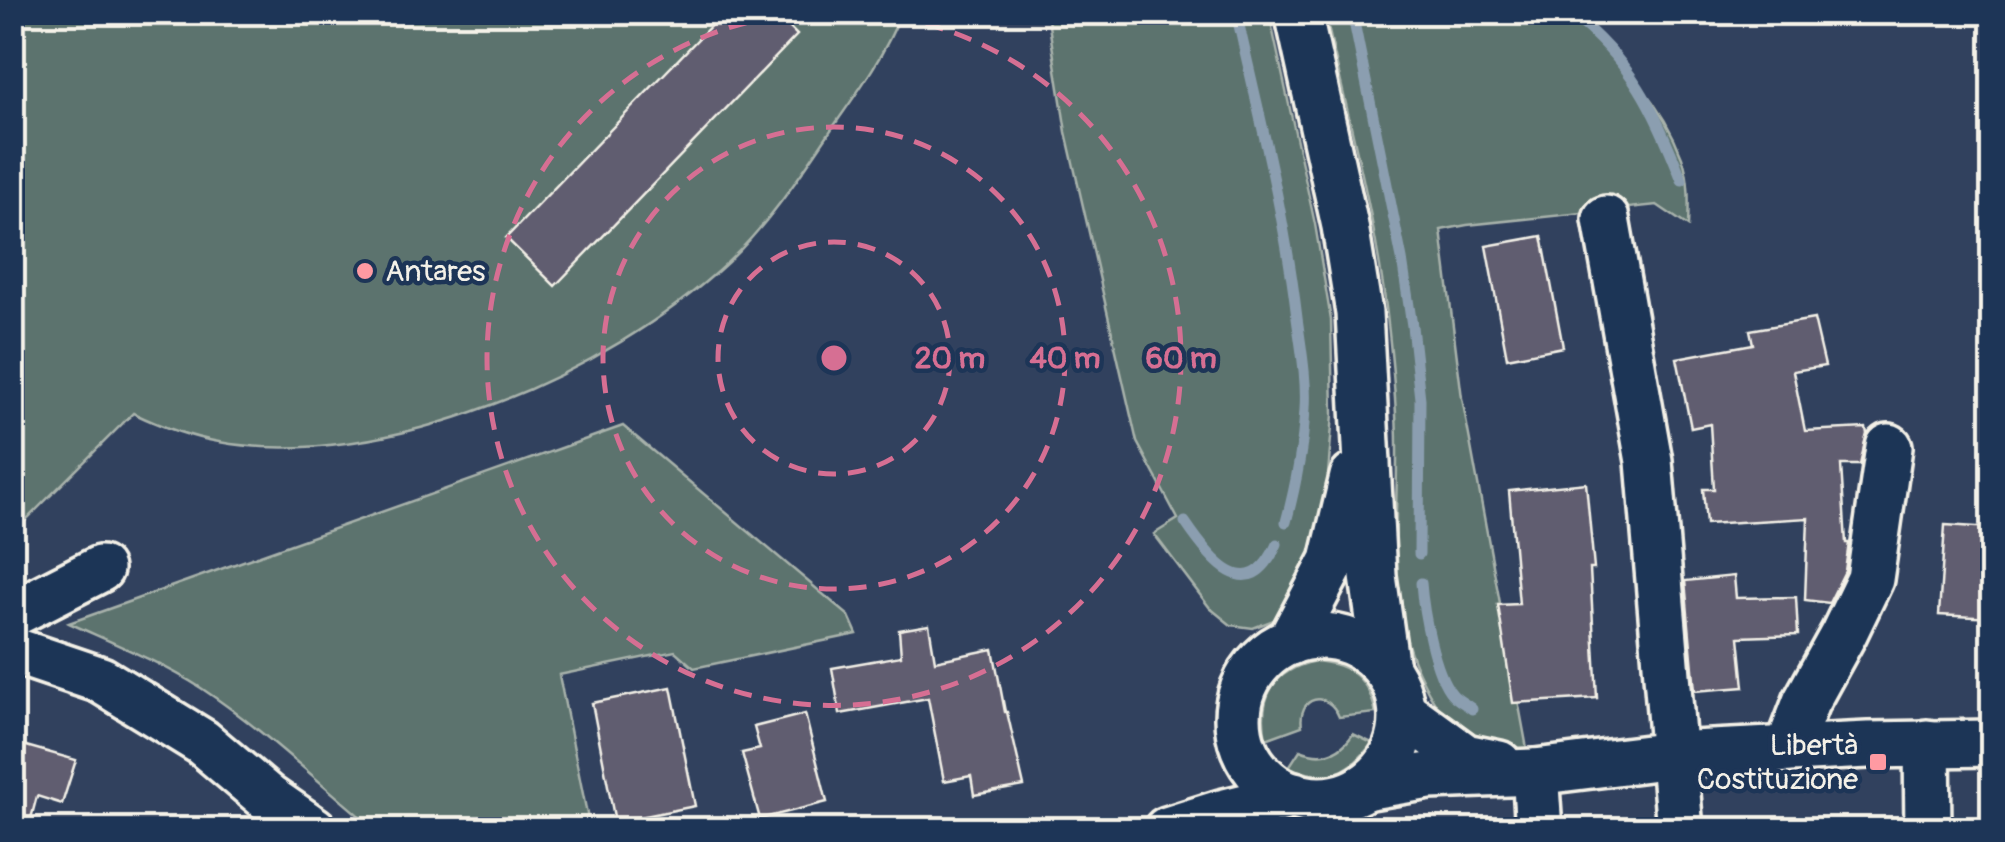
<svg xmlns="http://www.w3.org/2000/svg" width="2005" height="842" font-family="Pangolin,sans-serif">
<style>
.green{fill:#5c736e;stroke:#a8b2ab;stroke-width:2.5}
.lines{fill:none;stroke-linecap:round;stroke-linejoin:round}
.stream{stroke:#8b9eb0;stroke-width:11}
.building{fill:#615d70;stroke:#f4f1e8;stroke-width:2.5}
.minor-casing{stroke:#f4f1e8;stroke-width:52}
.minor{stroke:#1d3557;stroke-width:45}
.ring{fill:none;stroke:#d66f93;stroke-width:5;stroke-dasharray:18 12}
.poi-dot{fill:#ff9aa2;stroke:#1d3557;stroke-width:4}
.labels{text-anchor:middle;stroke-width:9;stroke-linejoin:round;paint-order:stroke}
.poi-label{font-size:30px;fill:#f4f1e8;stroke:#1d3557;text-anchor:start}
.centre{fill:#d66f93;stroke:#1d3557;stroke-width:5}
.ring-label{font-size:30px;text-anchor:middle;font-weight:bold;fill:#d66f93;stroke:#1d3557;stroke-width:9;stroke-linejoin:round;paint-order:stroke}
</style>
<rect width="100%" height="100%" fill="#31415e"/>
<filter id="ink" filterUnits="userSpaceOnUse"><feTurbulence type="fractalNoise" baseFrequency=".01" numOctaves="2"/><feDisplacementMap in="SourceGraphic" scale="20" xChannelSelector="R" yChannelSelector="G"/><feConvolveMatrix kernelMatrix="1 2 1 2 8 2 1 2 1" color-interpolation-filters="sRGB"/></filter>
<g filter="url(#ink)">
<g class="green">
<path d="M13 13H901C885 55 857 93 831 130 800 176 769 223 728 262 608 374 385 472 219 442 190 437 160 426 133 413L13 533Z"/>
<path d="M1047 13H1269L1315 224 1331 320 1333 414 1326 498 1311 565 1279 618 1253 628 1231 625 1210 608 1154 534 1178 519 1137 442 1066 132Z"/>
<path d="M1325 13H1566C1614 51 1660 98 1682 157 1690 179 1689 203 1688 226L1657 205 1467 225 1441 230 1462 398 1528 754C1500 747 1467 737 1446 716 1434 705 1425 686 1418 671 1386 602 1398 520 1397 446 1397 409 1393 370 1389 333 1378 225 1348 118 1325 13Z"/>
<path d="M623 426 849 616 857 634 694 668 675 651 559 675 590 829H375C318 782 263 729 201 688 160 662 113 643 69 623Z"/>
<path d="M1315 661C1351 664 1368 678 1376 713L1339 717C1328 689 1297 696 1302 726L1266 739C1258 697 1272 671 1315 661Z"/>
<path d="M1353 734 1372 743C1349 775 1326 783 1289 767L1300 750C1322 759 1340 754 1353 734Z"/>
</g>
<g class="lines">
<g class="stream">
<path d="M1236 12C1259 114 1285 215 1297 318 1301 348 1307 379 1305 409 1303 447 1296 485 1286 522"/>
<path d="M1352 12 1402 259 1412 326 1420 399 1419 554"/>
<path d="M1569 12C1632 62 1654 108 1682 180"/>
<path d="M1185 522C1210 559 1248 609 1277 544"/>
<path d="M1421 583C1423 610 1434 674 1452 694 1457 700 1466 704 1472 709"/>
</g>
</g>
<g class="building">
<path d="M724 12H774L797 35 555 286 506 238Z"/>
<path d="M1542 236 1563 347 1507 358 1486 246Z"/>
<path d="M1814 319 1825 366 1793 371 1805 431 1866 428 1867 434 1860 465H1841L1846 543H1849L1845 571 1829 603 1805 600 1808 518 1706 524 1703 489H1714L1710 424 1691 428 1677 358 1753 344 1750 330Z"/>
<path d="M1586 483 1594 569H1590L1597 698 1513 703 1498 605 1519 604 1509 491Z"/>
<path d="M1945 525 1992 528V618L1939 615Z"/>
<path d="M1734 576 1736 598 1796 597 1798 635 1739 637 1744 687 1695 691 1685 581Z"/>
<path d="M929 625 935 661 993 649 1005 712H1007L1024 786 974 795 971 776 944 781 928 698 840 714 832 668 901 656 899 630Z"/>
<path d="M671 687 695 806 615 822 592 703Z"/>
<path d="M805 714 827 802 760 819 742 753 760 749 754 727Z"/>
<path d="M12 742 76 760 62 804 37 796 28 830H12Z"/>
</g>
<g class="lines">
<g class="minor-casing">
<g id="minor">
<path d="M1298 12 1345 226 1359 313 1373 576 1386 669"/>
<path d="M1606 219 1649 461 1680 830"/>
<path d="M12 614 100 569"/>
<circle cx="1320" cy="718" r="82"/>
<path d="M1290 642 1333 561 1353 477"/>
<path d="M12 650 101 680 202 742 268 798 314 830"/>
<path d="M1402 711 1465 757 1499 764"/>
<path d="M1927 743 1928 830"/>
<path d="M1788 749 1806 702 1844 633 1870 579 1889 447"/>
<path d="M1535 772 1539 830"/>
<path d="M1364 787 1429 776 1535 772 1672 755 1868 745 1992 743"/>
<path d="M1167 830 1221 813 1294 795"/>
</g>
</g>
<use href="#minor" class="minor"/>
</g>
</g>
<g class="ring">
<circle cx="834" cy="358" r="116"/>
<circle cx="834" cy="358" r="231"/>
<path d="M867 13A347 347 0 1 1 801 13"/>
</g>
<g class="poi-dot">
<circle cx="365" cy="271" r="10"/>
<rect x="1868" y="752" width="20" height="20" rx="5"/>
</g>
<g class="labels">
<g class="poi-label">
<text x="385" y="281">Antares</text>
<text x="1858" y="755" text-anchor="end">Libertà<tspan x="1858" dy="34">Costituzione</tspan></text>
</g>
</g>
<circle cx="834" cy="358" r="15" class="centre"/>
<g class="ring-label">
<text x="950" y="368">20 m</text>
<text x="1065" y="368">40 m</text>
<text x="1181" y="368">60 m</text>
</g>
<rect width="2005" height="842" fill="none" stroke="#1d3557" stroke-width="50"/>
<rect x="25" y="25" width="1955" height="792" fill="none" stroke="#f4f1e8" stroke-width="4" filter="url(#ink)"/>
</svg>
